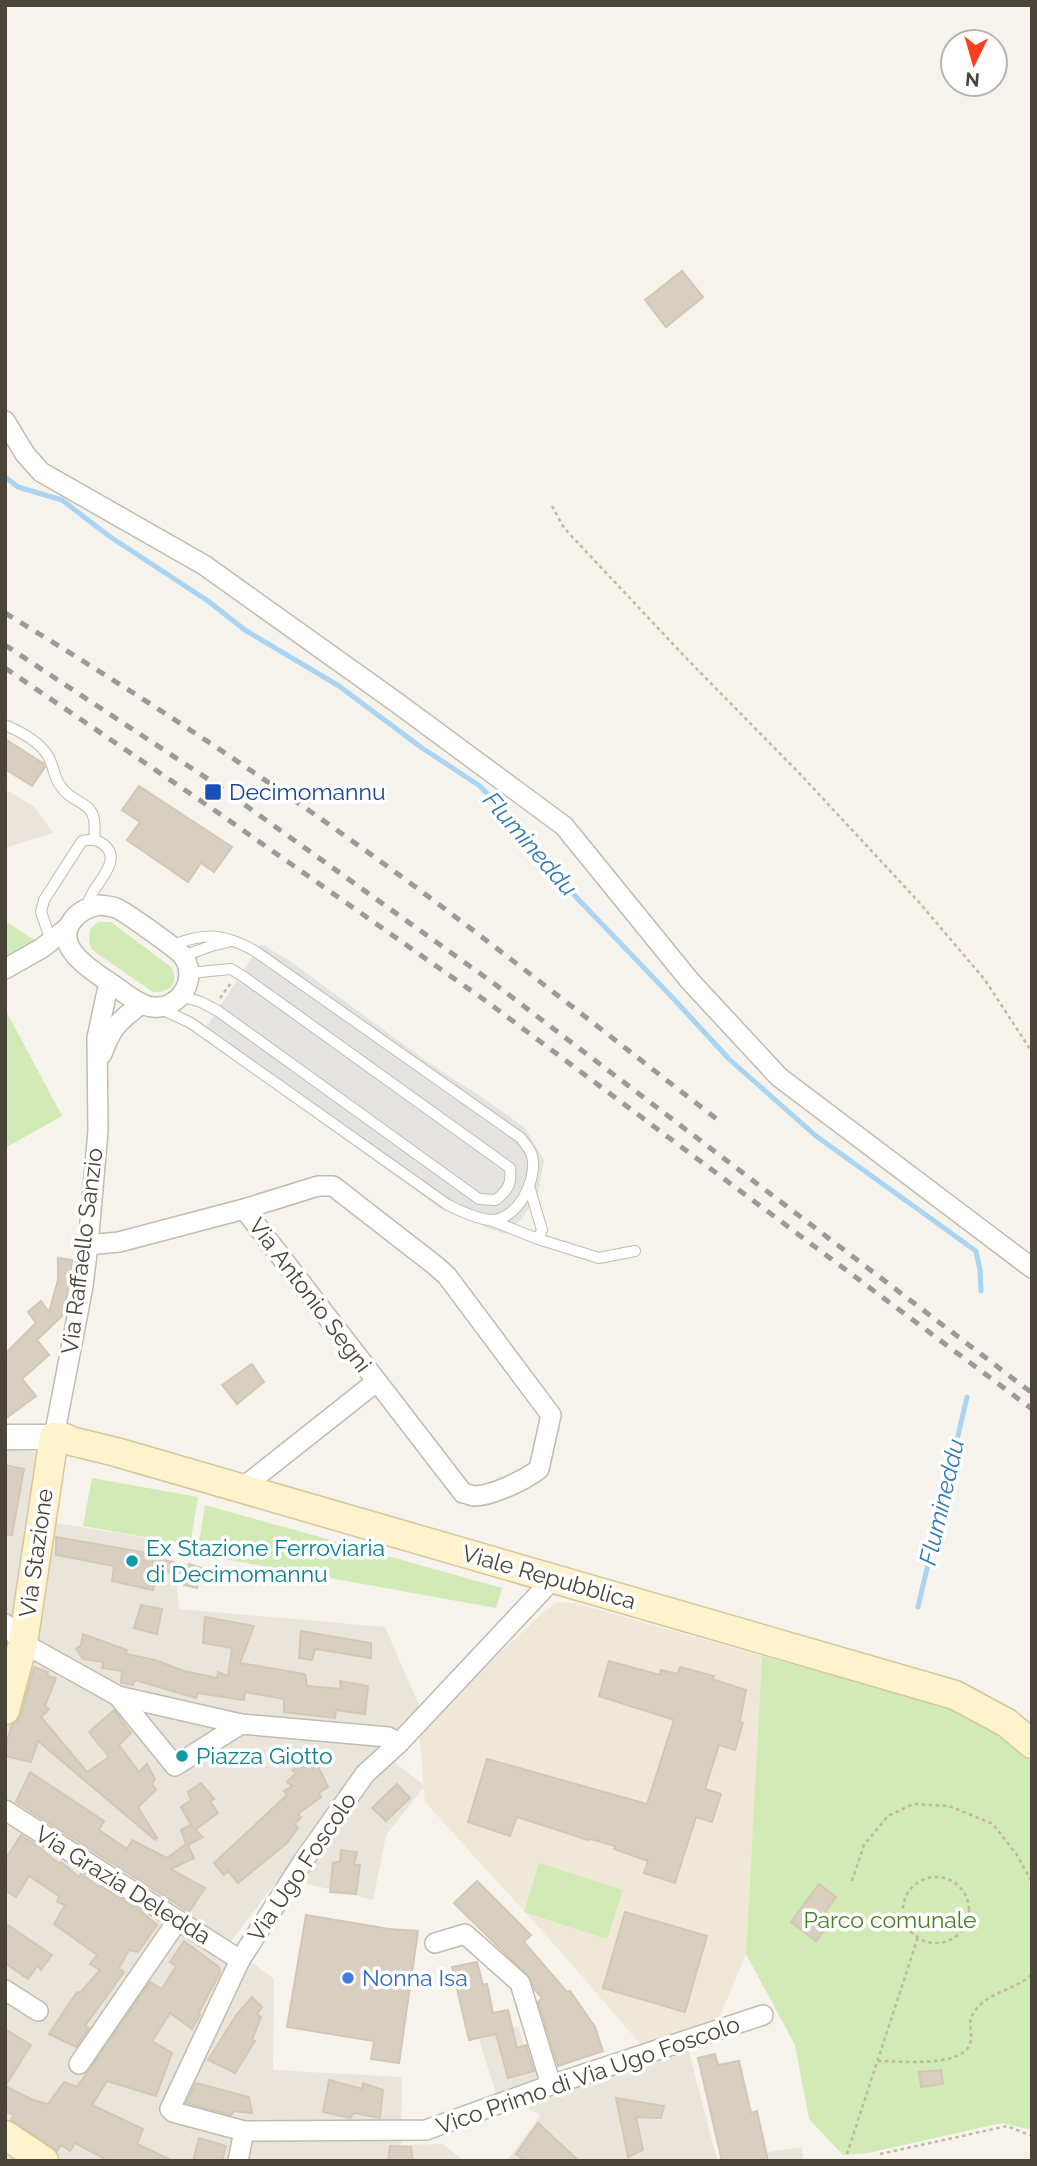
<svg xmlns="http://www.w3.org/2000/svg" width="1037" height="2166" font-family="Raleway,sans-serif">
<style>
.residential{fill:#eae5da}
.education{fill:#efe8d6}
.green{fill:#d2eab5}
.parking{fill:#e5e3e0}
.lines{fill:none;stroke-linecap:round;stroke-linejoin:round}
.stream{stroke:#a9d4f2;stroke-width:5}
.building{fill:#d8cfc1;stroke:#d3c7b4;stroke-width:2}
.service-casing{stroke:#c2bbae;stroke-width:12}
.minor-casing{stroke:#c2bbae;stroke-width:22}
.tertiary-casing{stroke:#c2bbae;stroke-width:27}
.secondary-casing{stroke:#d6c79b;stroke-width:31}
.path{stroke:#c4b79f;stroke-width:2.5;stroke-dasharray:3.5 3.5;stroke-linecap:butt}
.service{stroke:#fff;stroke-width:10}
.minor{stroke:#fff;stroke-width:19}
.tertiary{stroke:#fff;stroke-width:24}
.secondary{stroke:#fff3cd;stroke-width:28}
.rail{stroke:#9a9a9a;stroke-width:5;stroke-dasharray:9 9;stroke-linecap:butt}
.transit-dot{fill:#1a4fb4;stroke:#fff;stroke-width:2.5}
.culture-dot{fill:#0f9aa8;stroke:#fff;stroke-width:2.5}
.shop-dot{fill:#3f7fe0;stroke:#fff;stroke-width:2.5}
.labels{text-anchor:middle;stroke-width:7;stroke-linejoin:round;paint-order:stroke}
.transit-label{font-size:23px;fill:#164399;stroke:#fff;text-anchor:start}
.street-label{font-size:23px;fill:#4b4439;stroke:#fff}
.culture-label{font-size:23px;fill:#0d838f;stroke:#fff;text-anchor:start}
.park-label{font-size:23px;fill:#4a7f2a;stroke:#fff}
.shop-label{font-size:23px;fill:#366cbe;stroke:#fff;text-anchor:start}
.water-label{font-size:24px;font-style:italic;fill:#2e7ab2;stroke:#fff}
</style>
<rect width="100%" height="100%" fill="#f6f3ec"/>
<g class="residential">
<path d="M5 789 34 807 53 833 5 848Z"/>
<path d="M5 1450 38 1452 32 1519 172 1542 179 1609 385 1627 422 1712 378 1749 425 1786 386 1835 373 1900 280 1877 228 1945 274 1979 273 2070 402 2077 401 2145 443 2144 464 2161H5Z"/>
<path d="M518 2026 531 2069 565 2085 687 2044 717 2160 802 2147 803 2161H498L509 2158 541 2115 496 2094 479 2039Z"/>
</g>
<path class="education" d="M557 1602 575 1603 762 1656 746 1954 719 2018 641 2045 561 1952 425 1802 419 1729 544 1612Z"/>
<g class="green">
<path d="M5 921 39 943 5 961Z"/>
<path d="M98 922H111L171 967C180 983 170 993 153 992L92 950 89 942 90 929Z"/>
<path d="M5 1009 62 1116 5 1148Z"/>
<path d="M92 1478 198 1497 190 1545 83 1526Z"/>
<path d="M205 1505 502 1588 496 1608 197 1554Z"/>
<path d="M762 1656C798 1666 835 1675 871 1685 927 1700 995 1713 1032 1763V2130L1002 2123 868 2153 843 2155 809 2119 795 2045 746 1954Z"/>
<path d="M539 1863 623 1890 607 1939 524 1912Z"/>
</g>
<path class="parking" d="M261 944 290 961 430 1064 489 1102 525 1128 544 1160 538 1194 522 1219 504 1234 441 1209 201 1035Z"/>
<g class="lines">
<g class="stream">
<path d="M5 477 18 487 62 500 109 536 208 601 245 630 339 686 422 748 480 786 510 818 576 897 671 996 729 1059 816 1136 976 1251 980 1270 981 1291"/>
<path d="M918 1607 967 1397"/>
</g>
</g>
<g class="building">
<path d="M682 271 703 297 666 327 645 300Z"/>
<path d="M5 739 44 764 45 767 32 786 5 769Z"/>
<path d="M139 786 232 847 214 872 201 863 188 882 127 840 140 822 122 810Z"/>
<path d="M58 1258 72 1260 70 1282 62 1316 37 1340 49 1355 22 1379 36 1396 5 1419V1354L36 1323 28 1312 41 1301 49 1312 58 1280Z"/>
<path d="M252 1364 264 1382 237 1404 222 1385Z"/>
<path d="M5 1465 24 1469 12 1535 5 1534Z"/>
<path d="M56 1537 159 1555 158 1559 186 1565 185 1573 156 1571 153 1590 112 1581 114 1566 56 1555Z"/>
<path d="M189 1564 201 1568 197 1588 184 1585Z"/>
<path d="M141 1605 162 1609 157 1634 134 1628Z"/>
<path d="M205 1617 254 1626 240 1663 305 1674 307 1686 341 1689 340 1681 368 1686 365 1714 336 1710 335 1718 284 1712V1699L245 1692 244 1700 198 1693 196 1698 135 1680 133 1685 121 1683 122 1671 102 1668 104 1662 83 1659 76 1649 81 1645 83 1634 127 1650 126 1654 155 1660 184 1671 217 1678 218 1672 228 1676 232 1648 203 1643Z"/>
<path d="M301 1631 371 1643V1658L315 1649 312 1660 299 1658Z"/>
<path d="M609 1661 660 1675 661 1670 678 1674 680 1667 714 1676 712 1679 746 1690 740 1721 743 1723 735 1750 719 1745 705 1789 721 1794 712 1822 696 1817 675 1883 644 1873 648 1861 614 1849 615 1846 591 1839 588 1840 517 1817 510 1836 468 1822 487 1759 647 1804 674 1720 599 1696Z"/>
<path d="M34 1667 48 1672 47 1676 56 1678 45 1706 49 1709 41 1717 87 1772 109 1757 89 1732 114 1710 131 1733 119 1745 139 1772 147 1764 155 1779 152 1784 156 1790 138 1807 157 1838 155 1840 38 1741 31 1762 5 1756V1746L12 1725 17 1721 21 1714Z"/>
<path d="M307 1761 313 1768 317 1764 328 1787 319 1793 321 1797 298 1814 301 1817 295 1824 298 1828 287 1843 238 1883 228 1871 224 1875 214 1863 287 1795 284 1791 292 1786 287 1782 296 1773 292 1770Z"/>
<path d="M30 1772 104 1821 99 1830 127 1849 132 1840 167 1858 186 1844 181 1830 190 1825 193 1828 181 1807 191 1800 188 1792 201 1783 214 1799 210 1801 218 1813 195 1830 203 1837 188 1845 194 1858 171 1869 205 1888 189 1912 16 1802Z"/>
<path d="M397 1784 410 1798 386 1821 372 1808Z"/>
<path d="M21 1835 39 1847 59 1864 61 1862 79 1877 81 1874 99 1887 101 1886 143 1913 157 1925 138 1952 129 1950 119 1968 124 1972 85 2026 89 2028 76 2047 49 2034 77 1992 80 1993 100 1970 90 1964 97 1955 54 1924 65 1905 57 1902 59 1896 29 1876 16 1897 5 1890V1860Z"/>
<path d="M341 1850 357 1852 354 1865H360L356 1894 330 1892 333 1863 340 1861Z"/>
<path d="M477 1881 531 1935 524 1942 567 1992 570 1991 595 2027 603 2051 558 2066 538 2002 542 1998 535 1990 531 1979 454 1903Z"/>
<path d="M819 1884 836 1897 821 1918 829 1924 816 1941 791 1922Z"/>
<path d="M625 1912 707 1936 685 2012 603 1988Z"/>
<path d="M306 1915 389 1929 418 1931 399 2063 371 2059 374 2041 287 2027Z"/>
<path d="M5 1923 52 1955 41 1970 38 1965 28 1979 5 1963Z"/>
<path d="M184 1941 219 1967 220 1973 198 2014 200 2015 192 2029 170 2013 152 2041 172 2053 156 2096 107 2081 92 2105 143 2129 137 2144 173 2161H109L75 2143 70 2151 61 2145 57 2151 11 2120 14 2115 5 2111V2086L33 2100 48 2104 64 2082 77 2087 150 1982 162 1989 176 1966 170 1962Z"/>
<path d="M477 1962 483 1985 487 1984 493 2013 508 2010 517 2048 526 2045 534 2071 508 2078 496 2034 469 2040 452 1967Z"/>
<path d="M252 1997 262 2007 257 2014 261 2017 252 2040 255 2041 235 2073 208 2060 237 2014Z"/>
<path d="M5 2029 31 2045 5 2086Z"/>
<path d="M715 2054 718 2065 739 2061 751 2113 757 2111 768 2161H722L698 2058Z"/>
<path d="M941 2070 943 2084 921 2087 919 2072Z"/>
<path d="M329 2080 362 2089 363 2083 383 2090 380 2118 354 2113 350 2118 323 2112Z"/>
<path d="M196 2083 249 2097 252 2113 234 2111 231 2115 186 2103Z"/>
<path d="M616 2098 664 2106 661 2118 636 2117 643 2150 628 2157Z"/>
<path d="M538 2123 579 2161H525L516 2154Z"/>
<path d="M199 2138 226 2146 222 2161H193Z"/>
<path d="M390 2146 411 2147 413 2161H388Z"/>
</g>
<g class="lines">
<g class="service-casing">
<g id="service">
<path d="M5 725C19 731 37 740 46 753 53 761 53 775 59 784 77 811 99 795 94 840"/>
<path d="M51 941 41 912 44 900 82 841C90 839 96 839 103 844 122 858 101 878 93 892 90 897 88 902 87 907"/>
<path d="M183 956 211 946 232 941"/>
<path d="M181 996 201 1002 218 1011 479 1199 496 1200C508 1190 512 1184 510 1168L244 977 231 969 189 973"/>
<path d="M161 1009 191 1023 448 1205C460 1211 475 1218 489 1220 517 1222 538 1180 532 1156 531 1150 524 1143 521 1138L255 951C222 933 205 932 170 946"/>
<path d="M490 1220 538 1239 542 1230 529 1186"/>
<path d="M538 1239 599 1258 635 1251"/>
</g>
</g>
<g class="minor-casing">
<g id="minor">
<path d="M5 421 25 454 41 472 204 565 396 702 564 826 690 981 779 1077 1032 1268"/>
<path d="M100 905C105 906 111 906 116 908 124 911 176 948 182 955 200 977 180 1010 153 1007 139 1006 127 994 116 987 98 974 54 950 70 924 77 912 87 907 100 905Z"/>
<path d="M5 969 42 948 66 929"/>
<path d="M102 1054C112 1026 118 1022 141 1004"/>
<path d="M88 1245 119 1242 244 1209 318 1186H333L436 1266 447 1276 551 1415 539 1469C525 1480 492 1496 474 1496 472 1496 465 1493 463 1493L244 1209"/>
<path d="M54 1437 83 1286 88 1245 98 1131 97 1038 109 982"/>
<path d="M242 1488 376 1382"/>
<path d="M554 1578 399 1743 365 1774 304 1860 240 1960 170 2109 173 2112 244 2131 426 2130 551 2085 763 2015"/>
<path d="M5 1624 23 1643 118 1696 241 1724 388 1737 399 1743"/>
<path d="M118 1696 175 1766 241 1724"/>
<path d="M5 1810 240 1960"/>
<path d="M435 1943 465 1934 520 1983 551 2085"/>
<path d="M5 1990 38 2011"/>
<path d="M79 2064 178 1920"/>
<path d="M238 2161 244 2131"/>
</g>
</g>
<g class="tertiary-casing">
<path id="tertiary" d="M5 1437H54"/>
</g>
<g class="secondary-casing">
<g id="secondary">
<path d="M5 1710 23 1643 54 1437 65 1438 71 1441 116 1452 955 1695 1007 1723 1032 1744"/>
<path d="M5 2135 44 2161"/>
</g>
</g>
<g class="path">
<path d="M552 506 564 528 688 660 801 775 918 901 985 980 1032 1052"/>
<path d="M220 998 231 983"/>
<circle cx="936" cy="1910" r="33"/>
<path d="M852 1881 864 1845 888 1816 913 1804 949 1806 993 1824 1017 1855 1032 1882"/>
<path d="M878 2061C899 2061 961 2068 970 2044 975 2029 962 2022 981 2004 995 1991 1018 1988 1032 1974"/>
<path d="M847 2154 918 1937"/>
<path d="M880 2154 1007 2126 1032 2136"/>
</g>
<use href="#service" class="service"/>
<use href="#minor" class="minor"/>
<use href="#tertiary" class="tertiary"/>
<use href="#secondary" class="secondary"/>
<g class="rail">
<path d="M5 613C155 704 301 801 441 906 534 976 626 1049 718 1120"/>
<path d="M5 645 220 787 496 985 1032 1393"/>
<path d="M5 668 207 805 486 1001 1032 1409"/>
</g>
</g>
<rect class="transit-dot" x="204" y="783" width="18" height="18" rx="3.5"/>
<g class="culture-dot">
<circle cx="132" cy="1561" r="7"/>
<circle cx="182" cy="1756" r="7"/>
</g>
<circle class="shop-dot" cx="348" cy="1978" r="7"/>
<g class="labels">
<g class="transit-label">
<text x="229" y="800">Decimomannu</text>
</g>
<g class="street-label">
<text transform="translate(82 1251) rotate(-83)" y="8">Via Raffaello Sanzio</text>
<text transform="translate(310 1295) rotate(53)" y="8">Via Antonio Segni</text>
<text transform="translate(36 1553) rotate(-82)" y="8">Via Stazione</text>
<text transform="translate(549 1577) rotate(16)" y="8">Viale Repubblica</text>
<text transform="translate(302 1867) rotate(-56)" y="8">Via Ugo Foscolo</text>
<text transform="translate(123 1885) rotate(32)" y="8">Via Grazia Deledda</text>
<text transform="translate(588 2075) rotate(-19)" y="8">Vico Primo di Via Ugo Foscolo</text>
</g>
<g class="culture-label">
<text x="146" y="1556">Ex Stazione Ferroviaria<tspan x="146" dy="26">di Decimomannu</tspan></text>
<text x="196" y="1764">Piazza Giotto</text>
</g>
<g class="park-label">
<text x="890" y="1928">Parco comunale</text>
</g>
<g class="shop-label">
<text x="362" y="1986">Nonna Isa</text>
</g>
<g class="water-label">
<text transform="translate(530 844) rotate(49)" y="8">Flumineddu</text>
<text transform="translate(942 1502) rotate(-77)" y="8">Flumineddu</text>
</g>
</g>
<rect width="1037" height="2166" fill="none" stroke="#4b4439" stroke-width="14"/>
<g transform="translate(974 63) rotate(185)"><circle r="33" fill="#ffffff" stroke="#b7b4b0" stroke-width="2"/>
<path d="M0-5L12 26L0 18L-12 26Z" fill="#fc3f1d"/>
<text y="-10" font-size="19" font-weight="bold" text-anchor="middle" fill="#4b4439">N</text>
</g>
</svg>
